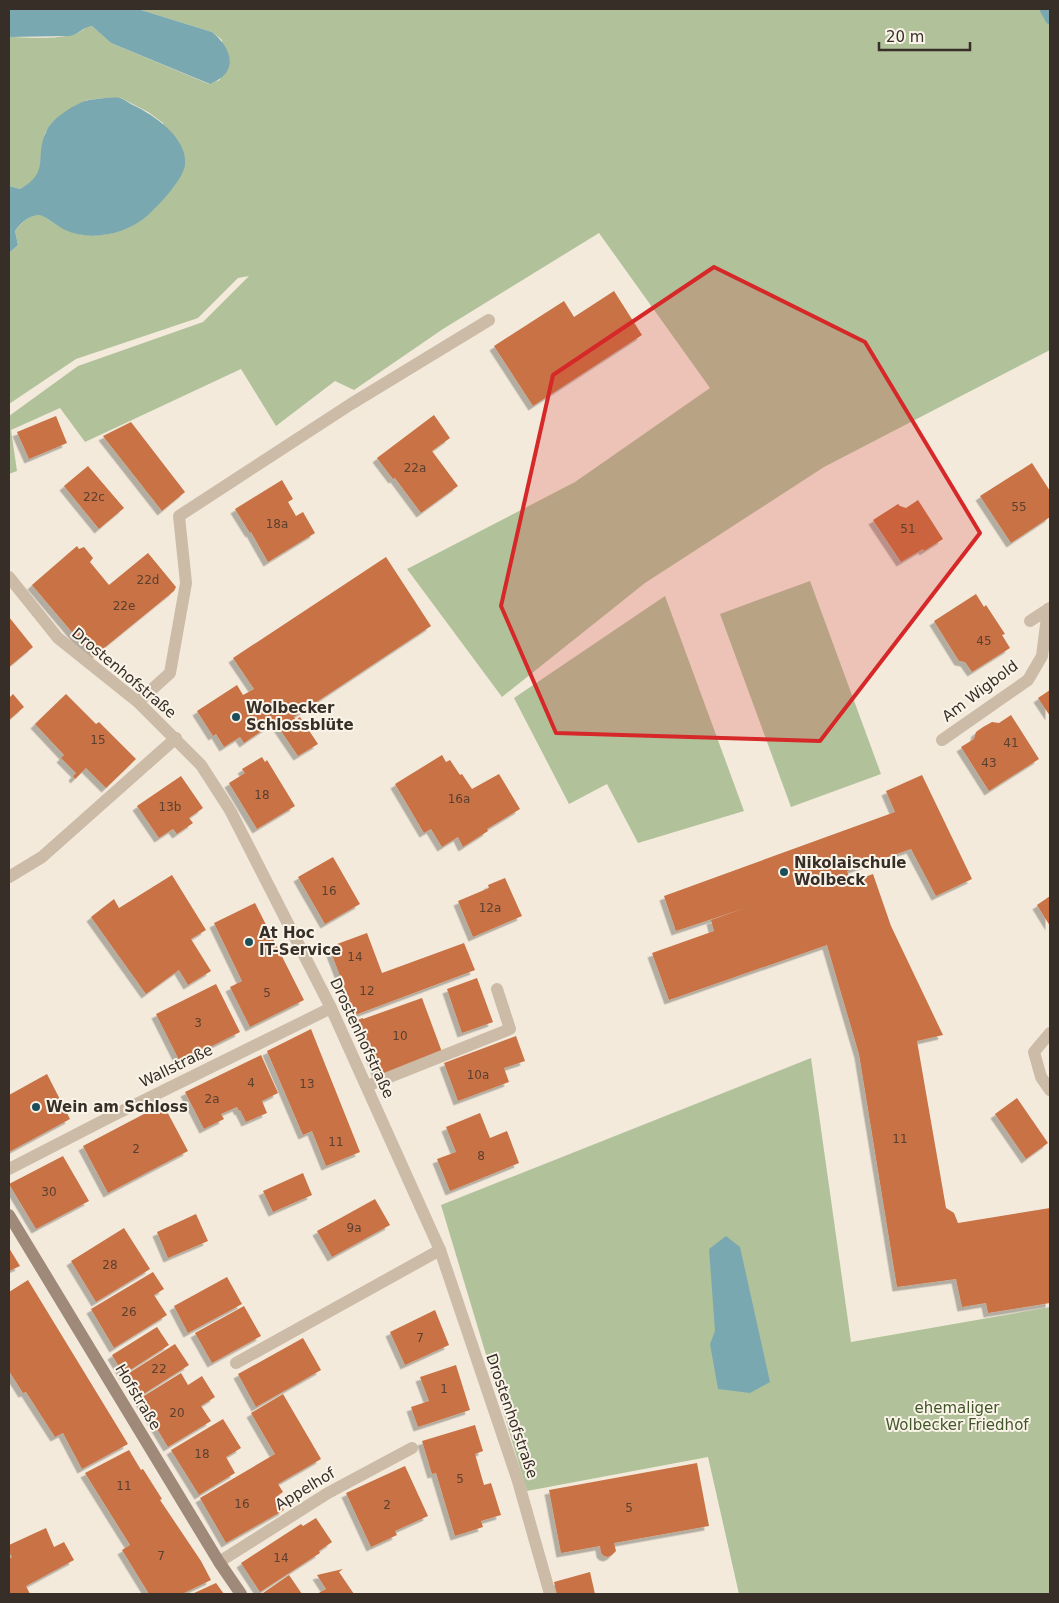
<svg xmlns="http://www.w3.org/2000/svg" width="1059" height="1603" font-family="'DejaVu Sans',sans-serif">
<style>
.green{fill:#b1c29b}
.water{fill:#7aa8b0}
.lines{fill:none;stroke-linecap:round;stroke-linejoin:round}
.stream{stroke:#7aa8b0;stroke-width:9}
.building{fill:#c87244;filter:url(#shadow)}
.lane{stroke:#cbbba7;stroke-width:12}
.street{stroke:#cbbba7;stroke-width:12}
.secondary{stroke:#9f8a79;stroke-width:12}
.marked{fill:#d62828;fill-opacity:0.2;stroke:#d62828;stroke-width:4;stroke-linejoin:round}
.poi-dot{fill:#1c4f5a;stroke:#faf4e8;stroke-width:2}
.labels{text-anchor:middle;stroke-width:4;stroke-linejoin:round;paint-order:stroke}
.number-label{font-size:12px;fill:#5b3f2f}
.street-label{font-size:15px;fill:#372e28;stroke:#faf4e8}
.poi-label{font-size:15px;font-weight:bold;fill:#372e28;stroke:#faf4e8;text-anchor:start}
.park-label{font-size:15px;fill:#42562b;stroke:#faf4e8}
</style>
<defs>
<filter id="shadow"><feDropShadow dx="-4.5" dy="4.5" stdDeviation="0" flood-color="#0004"/></filter>
</defs>
<rect width="100%" height="100%" fill="#f3eadc"/>
<g class="green">
<path d="M138 9H1050V350L824 467 645 583 502 697 407 569 575 482 710 388 599 233 443 329 354 390 335 381 276 426 241 369 85 442 60 408 11 430 17 471 9 474V416L78 366 203 322 249 276 238 278 198 318 76 359 9 404V253L18 245 15 231C19 225 29 216 36 214 42 213 54 224 60 226 68 229 77 235 86 235 128 239 157 209 180 177L163 123 148 112 121 98H105L87 100 73 108 51 124 45 133 39 173 35 180 20 189 9 186V37C27 37 74 42 86 27L92 26 111 43 209 84 220 80 222 40 212 32Z"/>
<path d="M810 581 881 774 791 807 720 614Z"/>
<path d="M665 596 744 811 638 843 607 784 569 804 514 698Z"/>
<path d="M811 1058 851 1342 1050 1307V1594H739L708 1457 527 1491 441 1205Z"/>
</g>
<g class="water">
<path d="M9 9H138L212 32C233 49 239 73 210 84L111 43 92 26C83 27 79 34 70 36L9 37Z"/>
<path d="M105 98C110 98 115 97 120 98 124 99 129 103 133 105 154 115 188 138 185 165 183 180 158 206 147 216 126 234 91 242 65 230 59 227 44 215 39 215 31 214 19 224 15 231L18 245 9 253V186L20 189C51 172 34 157 46 132 52 118 72 106 85 101 91 99 99 99 105 98Z"/>
<path d="M726 1236 740 1247 770 1382 750 1393 718 1389 710 1344 715 1331 709 1249Z"/>
</g>
<g class="lines">
<path class="stream" d="M1044 9 1050 20"/>
</g>
<g class="building">
<path d="M614 291 642 335 533 406 494 346 564 301 574 317Z"/>
<path d="M434 415 450 438 432 451 458 486 421 513 395 478 393 479 377 458Z"/>
<path d="M56 416 67 443 29 459 17 432Z"/>
<path d="M131 422 185 492 162 511 103 436Z"/>
<path d="M1032 463 1050 491V517L1011 543 980 496Z"/>
<path d="M88 466 124 508 99 529 64 486Z"/>
<path d="M282 480 293 499 288 502 296 516 303 512 315 533 268 562 251 532 250 533 235 509Z"/>
<path d="M918 500 943 539 924 551 923 549 901 562 873 520 898 504 900 506 906 508Z"/>
<path d="M77 546 79 549 84 547 93 558 90 562 109 585 148 553 176 587 174 591 93 657 32 585Z"/>
<path d="M386 557 431 626 294 717 296 720 300 717 318 744 298 756 275 722 244 743 240 737 224 747 216 734 213 736 197 711 237 685 243 695 254 689 233 658Z"/>
<path d="M976 594 984 607 986 605 1005 634 1002 635 1010 648 972 672 965 662 959 661 934 621Z"/>
<path d="M9 617 33 647 9 667Z"/>
<path d="M1050 690V716L1038 698Z"/>
<path d="M13 694 24 707 9 720V698Z"/>
<path d="M66 694 96 724 99 722 136 759 106 788 86 768 75 779 73 776 76 773 61 758 64 755 35 724Z"/>
<path d="M1011 715 1039 759 989 791 961 747 974 739 976 732 983 727 992 722 999 723Z"/>
<path d="M442 755 446 762 450 760 460 775 462 774 472 789 499 774 520 809 487 829 488 831 463 847 458 837 442 847 431 829 424 833 395 784Z"/>
<path d="M262 757 265 762 267 760 295 806 257 829 229 783 245 773 242 769Z"/>
<path d="M922 775 972 879 936 896 911 849 847 871 851 882 873 874 891 926 943 1035 917 1041 946 1208 954 1213 958 1223 1050 1208V1303L988 1313 986 1303 962 1307 956 1279 897 1287 859 1054 827 945 669 1000 652 953 714 931 711 920 748 907 676 931 664 896 895 812 886 791Z"/>
<path d="M181 776 203 808 189 818 193 823 177 834 173 829 159 838 137 806Z"/>
<path d="M333 857 360 904 325 924 298 877Z"/>
<path d="M172 875 206 930 191 939 211 971 188 985 179 970 146 994 91 917 114 899 119 908Z"/>
<path d="M505 878 522 916 473 937 458 901 489 888 488 885Z"/>
<path d="M1050 896V926L1037 905Z"/>
<path d="M255 903 304 1000 250 1027 230 987 242 981 214 923Z"/>
<path d="M367 933 382 973 464 943 475 970 355 1015 329 947Z"/>
<path d="M477 978 493 1022 462 1033 447 989Z"/>
<path d="M216 984 240 1032 180 1062 156 1014Z"/>
<path d="M422 998 442 1052 378 1076 357 1020 363 1018V1019Z"/>
<path d="M311 1029 360 1152 326 1166 312 1131 303 1135 267 1051Z"/>
<path d="M516 1036 525 1061 504 1068 509 1082 458 1101 444 1063Z"/>
<path d="M261 1055 278 1093 262 1101 267 1113 246 1122 240 1110 239 1111 237 1107 221 1114 224 1119 204 1129 185 1092Z"/>
<path d="M47 1074 70 1119 9 1152V1095Z"/>
<path d="M1017 1098 1048 1143 1026 1159 995 1114Z"/>
<path d="M163 1104 188 1151 108 1193 83 1146Z"/>
<path d="M480 1113 490 1138 507 1131 519 1163 450 1191 437 1159 456 1152 446 1127Z"/>
<path d="M63 1156 89 1201 36 1229 9 1184Z"/>
<path d="M303 1173 312 1195 273 1212 263 1191Z"/>
<path d="M375 1199 390 1225 332 1257 317 1231Z"/>
<path d="M196 1214 208 1241 168 1258 157 1232Z"/>
<path d="M124 1228 150 1269 96 1302 71 1261Z"/>
<path d="M9 1248 20 1266 9 1271Z"/>
<path d="M153 1272 164 1289 154 1295 167 1315 114 1348 91 1309Z"/>
<path d="M227 1277 242 1304 188 1333 174 1306Z"/>
<path d="M28 1280 128 1444 82 1469 63 1433 55 1437 26 1392 23 1393 9 1371V1292Z"/>
<path d="M244 1306 261 1336 212 1363 195 1333Z"/>
<path d="M435 1310 449 1345 405 1365 390 1332Z"/>
<path d="M157 1327 169 1345 127 1372 128 1373 124 1375 112 1355Z"/>
<path d="M303 1338 321 1370 256 1407 238 1374Z"/>
<path d="M175 1344 189 1365 142 1395 129 1373Z"/>
<path d="M456 1365 470 1410 418 1427 411 1407 429 1401 420 1377Z"/>
<path d="M181 1373 188 1385 202 1376 215 1397 201 1406 211 1421 168 1447 139 1399Z"/>
<path d="M283 1394 321 1459 278 1484 283 1492 276 1497 284 1510 226 1543 200 1498 275 1454 251 1413Z"/>
<path d="M223 1419 241 1448 226 1457 235 1473 199 1495 171 1450Z"/>
<path d="M475 1425 483 1451 475 1454 484 1485 491 1483 501 1515 481 1521 483 1527 455 1536 436 1473 432 1474 422 1441Z"/>
<path d="M129 1450 141 1470 143 1469 162 1499 160 1500 201 1561 211 1580 182 1594H149L122 1550 130 1545 85 1473Z"/>
<path d="M697 1463 709 1526 614 1543 616 1551 612 1555 608 1557 604 1556 601 1553 600 1546 561 1553 549 1490Z"/>
<path d="M405 1466 428 1516 395 1531 397 1535 371 1547 346 1493Z"/>
<path d="M316 1518 332 1542 319 1551 320 1553 260 1592 241 1563 301 1524 303 1526Z"/>
<path d="M46 1528 54 1547 64 1542 74 1560 26 1586 30 1594H9V1559L12 1557 9 1552V1545Z"/>
<path d="M343 1569 339 1572 354 1594H317L326 1589 317 1575Z"/>
<path d="M590 1572 595 1594H557L554 1582Z"/>
<path d="M289 1575 302 1594H264L263 1593Z"/>
<path d="M216 1583 224 1594H192Z"/>
</g>
<g class="lines">
<g class="lane">
<path d="M138 702 170 673 186 583 179 516 351 404 489 320"/>
<path d="M942 740 1028 680 1042 656 1048 609"/>
<path d="M9 877 42 857 176 738"/>
<path d="M367 1086 510 1029 497 989"/>
<path d="M236 1363 440 1250"/>
<path d="M219 1562 328 1493 412 1448"/>
</g>
<g class="street">
<path d="M9 577 58 638 138 702 201 765 230 810 331 1008 440 1250 518 1481 550 1594"/>
<path d="M1030 621 1050 608"/>
<path d="M1050 1033 1034 1052 1041 1077 1050 1090"/>
<path d="M9 1169 112 1116 331 1008"/>
</g>
<path class="secondary" d="M9 1215 219 1562 241 1594"/>
</g>
<path class="marked" d="M714 267 865 342 980 533 820 741 556 733 501 606 553 375Z"/>
<g class="poi-dot">
<circle cx="236" cy="717" r="5"/>
<circle cx="784" cy="872" r="5"/>
<circle cx="249" cy="942" r="5"/>
<circle cx="36" cy="1107" r="5"/>
</g>
<g class="labels">
<g class="number-label">
<text x="415" y="472">22a</text>
<text x="94" y="501">22c</text>
<text x="1019" y="511">55</text>
<text x="277" y="528">18a</text>
<text x="908" y="533">51</text>
<text x="148" y="584">22d</text>
<text x="124" y="610">22e</text>
<text x="984" y="645">45</text>
<text x="98" y="744">15</text>
<text x="1011" y="747">41</text>
<text x="989" y="767">43</text>
<text x="262" y="799">18</text>
<text x="459" y="803">16a</text>
<text x="170" y="811">13b</text>
<text x="329" y="895">16</text>
<text x="490" y="912">12a</text>
<text x="355" y="961">14</text>
<text x="367" y="995">12</text>
<text x="267" y="997">5</text>
<text x="198" y="1027">3</text>
<text x="400" y="1040">10</text>
<text x="478" y="1079">10a</text>
<text x="251" y="1087">4</text>
<text x="307" y="1088">13</text>
<text x="212" y="1103">2a</text>
<text x="900" y="1143">11</text>
<text x="336" y="1146">11</text>
<text x="136" y="1153">2</text>
<text x="481" y="1160">8</text>
<text x="49" y="1196">30</text>
<text x="354" y="1232">9a</text>
<text x="110" y="1269">28</text>
<text x="129" y="1316">26</text>
<text x="420" y="1342">7</text>
<text x="159" y="1373">22</text>
<text x="444" y="1393">1</text>
<text x="177" y="1417">20</text>
<text x="202" y="1458">18</text>
<text x="460" y="1483">5</text>
<text x="124" y="1490">11</text>
<text x="242" y="1508">16</text>
<text x="387" y="1509">2</text>
<text x="629" y="1512">5</text>
<text x="161" y="1560">7</text>
<text x="281" y="1562">14</text>
</g>
<g class="street-label">
<text transform="translate(124 673) rotate(40)" y="5">Drostenhofstraße</text>
<text transform="translate(980 691) rotate(-37)" y="5">Am Wigbold</text>
<text transform="translate(362 1038) rotate(65)" y="5">Drostenhofstraße</text>
<text transform="translate(176 1066) rotate(-26)" y="5">Wallstraße</text>
<text transform="translate(138 1397) rotate(59)" y="5">Hofstraße</text>
<text transform="translate(512 1416) rotate(71)" y="5">Drostenhofstraße</text>
<text transform="translate(305 1489) rotate(-31)" y="5">Appelhof</text>
</g>
<g class="poi-label">
<text x="246" y="713">Wolbecker<tspan x="246" dy="17">Schlossblüte</tspan></text>
<text x="794" y="868">Nikolaischule<tspan x="794" dy="17">Wolbeck</tspan></text>
<text x="259" y="938">At Hoc<tspan x="259" dy="17">IT-Service</tspan></text>
<text x="46" y="1112">Wein am Schloss</text>
</g>
<g class="park-label">
<text x="957" y="1413">ehemaliger<tspan x="957" dy="17">Wolbecker Friedhof</tspan></text>
</g>
</g>
<rect width="1059" height="1603" fill="none" stroke="#372e28" stroke-width="20"/>
<path d="M879 42v8h91v-8" fill="none" stroke="#372e28" stroke-width="2.5"/>
<text x="886" y="42" font-size="15" fill="#372e28" stroke="#faf4e8" stroke-width="4" paint-order="stroke">20 m</text>
</svg>
